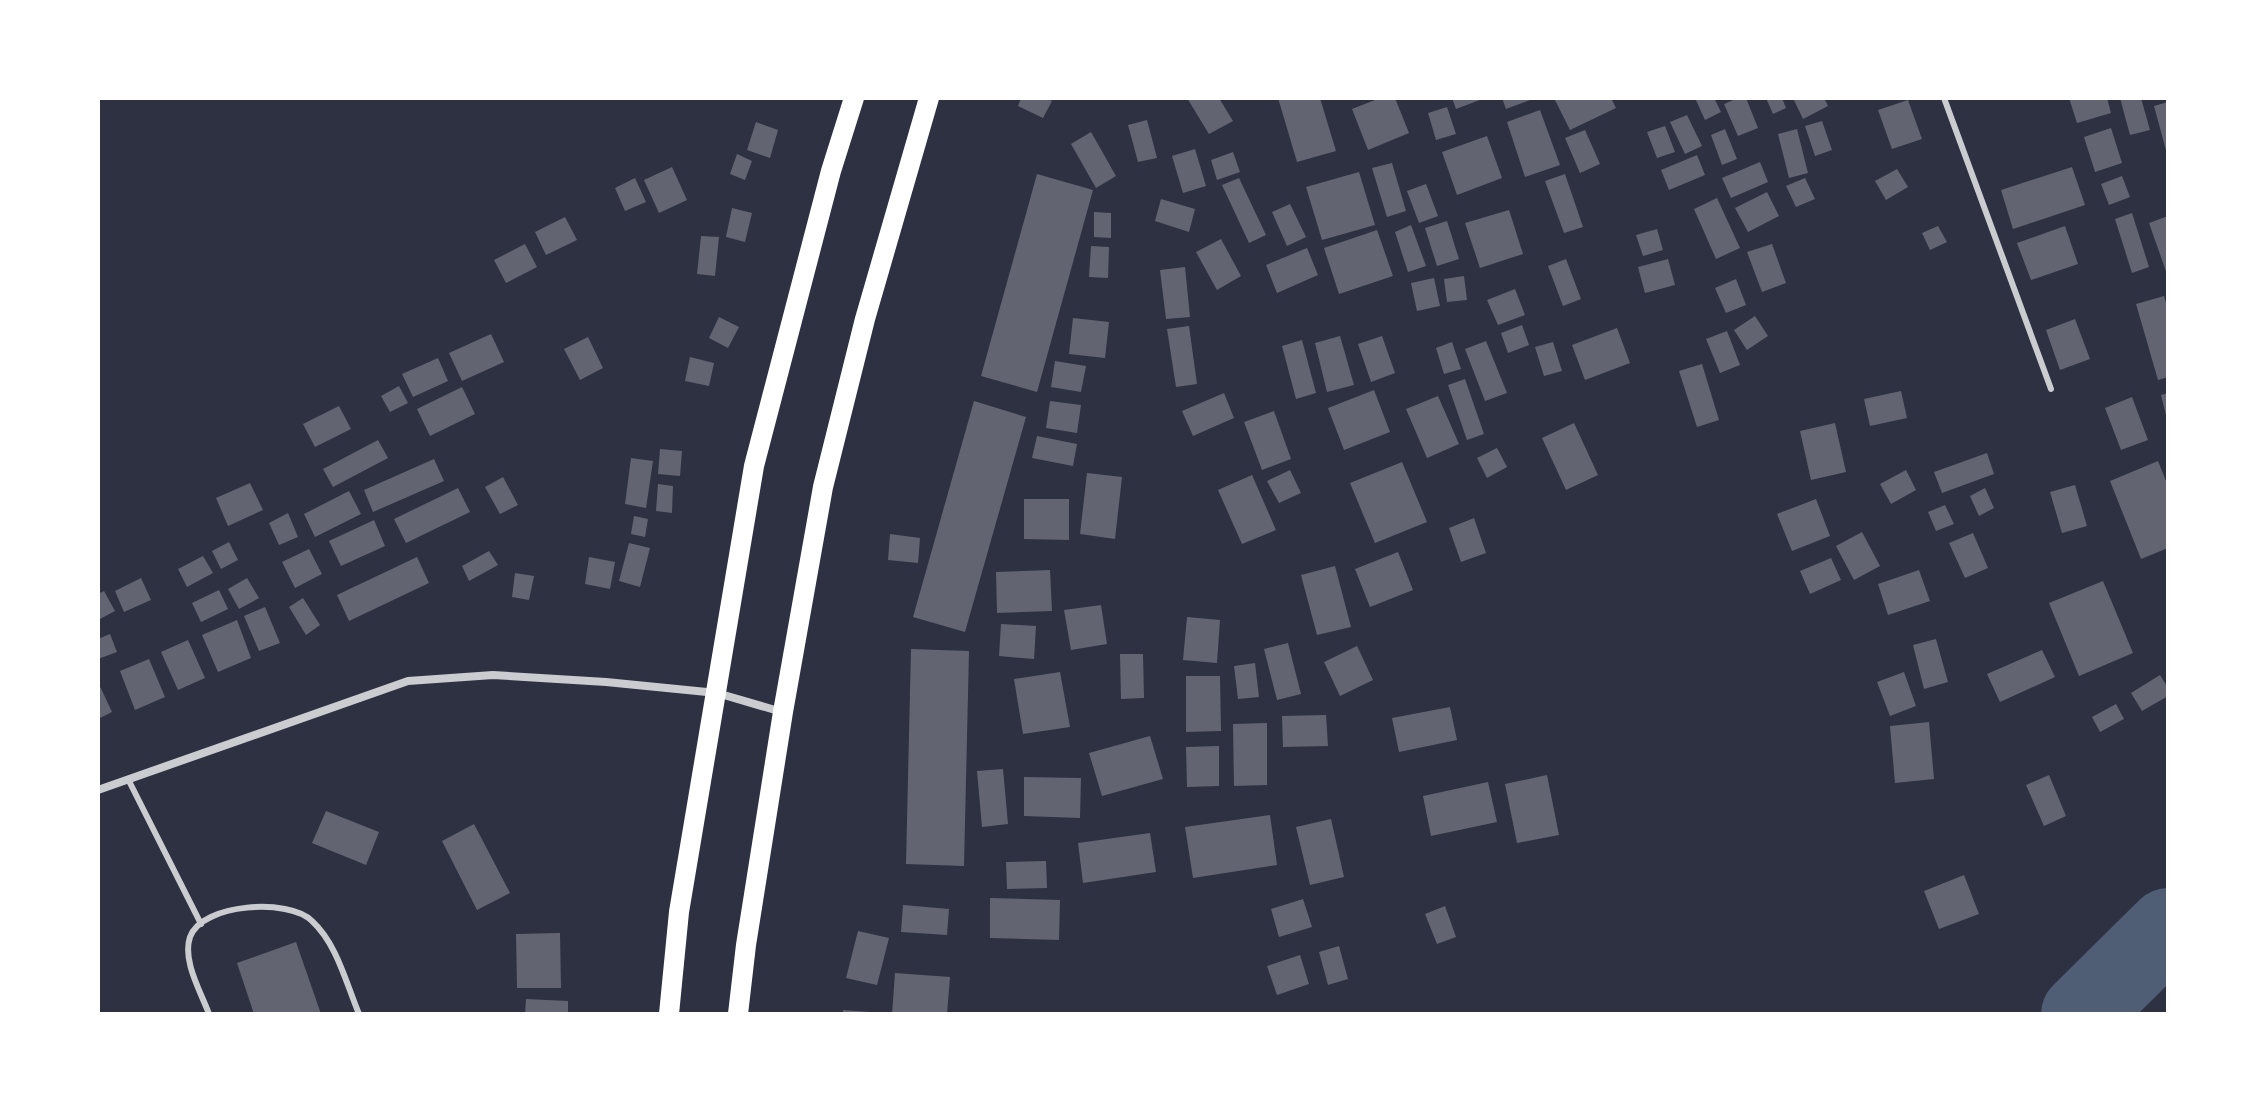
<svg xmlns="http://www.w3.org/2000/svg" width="2266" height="1112" font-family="'Exo 2',sans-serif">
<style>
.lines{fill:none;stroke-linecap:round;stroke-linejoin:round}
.river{stroke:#4f5d75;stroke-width:80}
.building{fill:#626471}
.service{stroke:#caccd0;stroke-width:6}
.minor{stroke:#caccd0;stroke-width:8}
.primary{stroke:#fff;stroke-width:20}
</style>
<rect width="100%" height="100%" fill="#2d3142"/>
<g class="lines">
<path class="river" d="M2081 1014 2168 928"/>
</g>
<g class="building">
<path d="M1021 98H1046L1052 101 1043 118 1018 106Z"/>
<path d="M1187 98H1219L1233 121 1209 134Z"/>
<path d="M1278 98H1320L1336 151 1297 162Z"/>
<path d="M1380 98H1395L1409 133 1368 150 1352 109Z"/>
<path d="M1452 98H1485L1456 109Z"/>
<path d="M1502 98H1535L1506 109Z"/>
<path d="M1554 98H1611L1616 108 1570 130Z"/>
<path d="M1695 98H1714L1721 112 1705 120Z"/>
<path d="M1738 98H1746L1758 128 1738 136 1724 104Z"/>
<path d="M1766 98H1782L1786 108 1773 114Z"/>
<path d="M1793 98H1824L1828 106 1803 119Z"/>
<path d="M2069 98H2107L2111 113 2077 123Z"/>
<path d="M2120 98H2141L2150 130 2130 135Z"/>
<path d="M1908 100 1922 139 1892 149 1878 110Z"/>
<path d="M2168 102V154H2167L2154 106Z"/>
<path d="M1447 107 1456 134 1436 140 1428 113Z"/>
<path d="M1540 110 1560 165 1525 177 1507 122Z"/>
<path d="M1687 115 1702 146 1685 154 1670 122Z"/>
<path d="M1147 120 1157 158 1138 162 1128 125Z"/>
<path d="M1822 121 1832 150 1815 156 1805 126Z"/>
<path d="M756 122 778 130 770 158 747 150Z"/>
<path d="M1665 126 1675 152 1657 158 1647 132Z"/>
<path d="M2111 128 2122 163 2095 172 2084 137Z"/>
<path d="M1725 129 1737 159 1722 165 1711 135Z"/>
<path d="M1797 129 1808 173 1789 178 1778 134Z"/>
<path d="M1585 130 1600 164 1580 173 1565 138Z"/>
<path d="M1091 132 1116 176 1096 188 1071 144Z"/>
<path d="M1487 136 1502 178 1457 195 1442 152Z"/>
<path d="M1195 149 1206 186 1183 193 1172 156Z"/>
<path d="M1233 152 1240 172 1217 180 1211 160Z"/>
<path d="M737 154 752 161 745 180 730 174Z"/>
<path d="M1697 155 1705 175 1669 190 1661 170Z"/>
<path d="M1760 162 1768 182 1731 198 1722 178Z"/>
<path d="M1392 163 1406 211 1387 217 1372 168Z"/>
<path d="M672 167 687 200 659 213 644 180Z"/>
<path d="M2072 167 2085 205 2013 229 2001 190Z"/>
<path d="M1897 169 1908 187 1886 200 1875 181Z"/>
<path d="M1359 172 1375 225 1322 240 1306 187Z"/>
<path d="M1037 174 1093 190 1037 392 981 376Z"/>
<path d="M1565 174 1583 227 1564 233 1545 181Z"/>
<path d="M2122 176 2130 197 2109 205 2101 184Z"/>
<path d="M635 178 646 202 625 211 615 188Z"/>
<path d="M1239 178 1266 235 1249 243 1222 185Z"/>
<path d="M1805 178 1815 199 1796 207 1786 186Z"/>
<path d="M1426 184 1438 216 1419 223 1407 191Z"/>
<path d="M1767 192 1779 216 1748 232 1735 208Z"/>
<path d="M1717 198 1740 248 1716 259 1694 209Z"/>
<path d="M1161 199 1195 209 1189 232 1155 221Z"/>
<path d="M1290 204 1306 237 1287 246 1272 212Z"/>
<path d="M732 208 752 213 745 242 726 237Z"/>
<path d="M1509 210 1523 254 1480 268 1465 223Z"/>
<path d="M1094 212 1111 213V238L1094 237Z"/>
<path d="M2132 213 2149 267 2132 273 2115 219Z"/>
<path d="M2168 216V277L2149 223Z"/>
<path d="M565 217 577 240 546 255 535 232Z"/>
<path d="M1447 221 1459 259 1437 266 1425 228Z"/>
<path d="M1411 225 1426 266 1408 272 1395 232Z"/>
<path d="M1938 226 1947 242 1930 250 1922 233Z"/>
<path d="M2065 226 2078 264 2031 280 2017 243Z"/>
<path d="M1657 229 1663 250 1643 256 1636 235Z"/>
<path d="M1377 230 1393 276 1339 294 1324 248Z"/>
<path d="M701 236 719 237 715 276 697 274Z"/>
<path d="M1221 239 1241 276 1217 290 1196 252Z"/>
<path d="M525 244 537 267 506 283 494 260Z"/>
<path d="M1772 244 1786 283 1762 292 1747 252Z"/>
<path d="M1091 246 1109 247 1108 278 1089 277Z"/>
<path d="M1307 248 1318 275 1277 293 1266 265Z"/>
<path d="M1566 259 1581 299 1563 306 1548 266Z"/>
<path d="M1668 259 1675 285 1645 293 1638 267Z"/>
<path d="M1185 267 1190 317 1166 319 1160 270Z"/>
<path d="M1464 276 1467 300 1447 302 1444 279Z"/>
<path d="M1434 278 1440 306 1417 311 1411 283Z"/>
<path d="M1736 279 1746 305 1726 313 1715 288Z"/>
<path d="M1515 289 1525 315 1498 325 1487 300Z"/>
<path d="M2164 296 2168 310V377L2158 380 2136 304Z"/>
<path d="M1755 316 1768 336 1747 350 1734 330Z"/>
<path d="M719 317 739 327 728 348 709 338Z"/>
<path d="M1073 318 1109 322 1105 358 1069 354Z"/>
<path d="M2075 319 2090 359 2060 370 2046 330Z"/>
<path d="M1522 325 1529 345 1508 353 1501 333Z"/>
<path d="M1189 326 1197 384 1176 387 1167 329Z"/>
<path d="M1617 328 1630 363 1585 380 1572 345Z"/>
<path d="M1727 331 1740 365 1720 373 1706 339Z"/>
<path d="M491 334 504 362 462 381 449 353Z"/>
<path d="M1340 336 1354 385 1327 392 1315 343Z"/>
<path d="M1382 336 1395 373 1371 382 1358 344Z"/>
<path d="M588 337 603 368 580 380 564 349Z"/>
<path d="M1302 340 1316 393 1296 399 1282 346Z"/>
<path d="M1486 341 1507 393 1485 401 1465 349Z"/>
<path d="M1452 342 1461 369 1444 374 1436 348Z"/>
<path d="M1553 342 1562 371 1544 376 1535 347Z"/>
<path d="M690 357 714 363 709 386 685 381Z"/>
<path d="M438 358 448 381 413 397 402 374Z"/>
<path d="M1055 361 1086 366 1081 392 1051 387Z"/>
<path d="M1702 364 1719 420 1697 427 1679 371Z"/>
<path d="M1465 379 1484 434 1467 440 1448 385Z"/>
<path d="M399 386 408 403 390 412 381 396Z"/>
<path d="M462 387 475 414 430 436 417 409Z"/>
<path d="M1374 390 1390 432 1344 450 1328 408Z"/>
<path d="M1901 391 1907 418 1870 426 1864 399Z"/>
<path d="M1224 393 1234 418 1193 436 1182 411Z"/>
<path d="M2168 393V419H2167L2161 395Z"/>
<path d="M1438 396 1459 444 1427 458 1406 409Z"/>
<path d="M2132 397 2148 440 2121 450 2105 408Z"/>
<path d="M974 401 1026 417 965 632 913 617Z"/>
<path d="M1050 401 1081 405 1077 433 1046 428Z"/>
<path d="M339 406 351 429 315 447 303 424Z"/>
<path d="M1274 411 1291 459 1262 470 1244 422Z"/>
<path d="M1574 423 1598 475 1566 490 1542 438Z"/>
<path d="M1835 423 1846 472 1811 480 1800 431Z"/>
<path d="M1037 436 1077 444 1073 466 1032 458Z"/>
<path d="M378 440 388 458 333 487 323 469Z"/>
<path d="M1497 448 1507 467 1487 478 1477 458Z"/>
<path d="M660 449 682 451 680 476 658 474Z"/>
<path d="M1987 453 1994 474 1942 493 1934 472Z"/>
<path d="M631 458 653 461 646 508 625 504Z"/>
<path d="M434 459 444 481 373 512 364 490Z"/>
<path d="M2158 461 2168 486V548L2141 559 2110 481Z"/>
<path d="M1402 462 1427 522 1375 543 1350 483Z"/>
<path d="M1290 470 1301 493 1279 503 1267 481Z"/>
<path d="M1906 470 1916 490 1891 504 1880 484Z"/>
<path d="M1087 473 1122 477 1115 539 1080 534Z"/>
<path d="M1252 475 1276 530 1242 544 1218 490Z"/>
<path d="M503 477 518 505 500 514 485 487Z"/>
<path d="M250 483 263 510 228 526 216 498Z"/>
<path d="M658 484 673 486 672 513 656 511Z"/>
<path d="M2075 485 2087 526 2062 533 2050 492Z"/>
<path d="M458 488 470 512 406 543 394 519Z"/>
<path d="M1985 488 1994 508 1979 516 1970 496Z"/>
<path d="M349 491 361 514 315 537 304 514Z"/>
<path d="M1024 499H1069V540L1024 539Z"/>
<path d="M1816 499 1830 536 1792 551 1777 514Z"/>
<path d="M1945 505 1954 524 1936 531 1928 512Z"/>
<path d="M288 513 298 537 279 545 269 523Z"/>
<path d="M634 516 648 519 645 537 631 534Z"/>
<path d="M1474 518 1486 553 1461 562 1449 528Z"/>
<path d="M374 520 385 546 341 566 329 541Z"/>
<path d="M1862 532 1880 566 1854 580 1836 546Z"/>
<path d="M1973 533 1988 568 1965 578 1949 543Z"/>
<path d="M890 534 920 538 918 563 888 560Z"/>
<path d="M229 542 238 560 221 569 212 551Z"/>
<path d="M629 543 650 548 640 587 619 581Z"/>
<path d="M309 549 322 574 295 588 282 562Z"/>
<path d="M489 551 498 565 469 581 462 566Z"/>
<path d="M1398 552 1413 590 1370 607 1355 569Z"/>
<path d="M203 556 213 573 187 587 178 569Z"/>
<path d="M417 557 429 583 349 621 337 595Z"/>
<path d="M589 557 615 562 610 589 585 584Z"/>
<path d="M1831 558 1841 580 1810 594 1800 571Z"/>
<path d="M1335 566 1351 627 1317 635 1301 575Z"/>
<path d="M1050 570 1052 611 997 613 996 572Z"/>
<path d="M1919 570 1930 601 1888 615 1878 584Z"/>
<path d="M515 573 534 576 529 600 512 597Z"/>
<path d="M141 578 151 600 124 612 115 591Z"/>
<path d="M247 578 259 598 239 609 228 589Z"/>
<path d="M2103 581 2133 653 2079 676 2049 603Z"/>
<path d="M219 590 228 609 201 622 192 603Z"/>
<path d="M104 591 115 611 98 620V594Z"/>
<path d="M303 598 320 625 306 635 289 607Z"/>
<path d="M1101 605 1107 644 1071 650 1064 610Z"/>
<path d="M265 607 280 643 259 651 244 616Z"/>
<path d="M1187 617 1220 620 1217 663 1183 660Z"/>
<path d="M237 620 251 658 218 672 202 635Z"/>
<path d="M1001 624 1036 626 1034 659 999 656Z"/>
<path d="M110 634 117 652 98 659V639Z"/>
<path d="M1936 639 1948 682 1924 689 1913 645Z"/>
<path d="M188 640 205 678 178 690 161 652Z"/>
<path d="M1288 643 1301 694 1277 700 1264 649Z"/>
<path d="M1357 646 1373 680 1340 696 1324 662Z"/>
<path d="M911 649 969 651 964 866 906 864Z"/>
<path d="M2042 650 2055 677 2000 702 1987 674Z"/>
<path d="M1120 654H1143L1144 698 1121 699Z"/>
<path d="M149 659 165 697 135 710 120 671Z"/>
<path d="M1255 663 1259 697 1238 699 1234 666Z"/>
<path d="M1060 672 1070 727 1023 734 1014 679Z"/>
<path d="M1904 672 1916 706 1890 716 1877 682Z"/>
<path d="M2160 675 2168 688V696L2142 711 2131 693Z"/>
<path d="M1186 676H1220L1221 731 1186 732Z"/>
<path d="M98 682 112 712 98 719Z"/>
<path d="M2116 704 2124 719 2100 732 2092 717Z"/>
<path d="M1450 707 1457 740 1399 752 1392 718Z"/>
<path d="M1326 715 1328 746 1283 747 1282 716Z"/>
<path d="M1929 722 1934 779 1895 783 1890 726Z"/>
<path d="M1267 723V785L1234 786 1233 724Z"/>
<path d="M1150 736 1163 779 1102 796 1089 753Z"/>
<path d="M1219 746V786L1187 787 1186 747Z"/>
<path d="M1003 769 1008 824 982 827 977 771Z"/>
<path d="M1547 775 1559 835 1517 843 1505 784Z"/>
<path d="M2049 775 2066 816 2044 826 2026 785Z"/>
<path d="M1024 777 1081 778 1080 818 1024 816Z"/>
<path d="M1488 782 1497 822 1431 836 1423 796Z"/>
<path d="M326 811 379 832 366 865 312 843Z"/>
<path d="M1270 815 1277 865 1193 878 1185 827Z"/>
<path d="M1331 819 1344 877 1310 885 1296 827Z"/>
<path d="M474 824 510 893 477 910 442 841Z"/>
<path d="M1150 833 1156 872 1083 883 1078 843Z"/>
<path d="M1046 861 1047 888 1007 889 1006 862Z"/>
<path d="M1964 875 1979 914 1939 929 1924 891Z"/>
<path d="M990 898 1060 900 1059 940 990 938Z"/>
<path d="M1303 899 1312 927 1279 937 1271 909Z"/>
<path d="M903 905 949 909 947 935 901 932Z"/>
<path d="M1445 906 1456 937 1437 944 1425 914Z"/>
<path d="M858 931 889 938 877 985 846 978Z"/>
<path d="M560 933 561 988H517L516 934Z"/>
<path d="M296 942 321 1014H254L237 963Z"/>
<path d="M1339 946 1348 979 1328 985 1319 952Z"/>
<path d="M1300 955 1309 984 1277 995 1267 966Z"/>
<path d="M895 973 950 977 947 1014H892Z"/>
<path d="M526 999 568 1001V1014H525Z"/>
<path d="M843 1010 870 1012V1014H843Z"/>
</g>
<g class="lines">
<g class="service">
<path d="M1944 98 2051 389"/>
<path d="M128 779 201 924"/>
<path d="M209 1014C201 992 182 961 190 937 202 903 289 898 312 921 337 944 346 983 359 1014"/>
</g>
<path class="minor" d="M98 790 408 681 493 675 606 682 717 693 782 712"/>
<g class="primary">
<path d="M669 1014 679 912 754 466 831 171 854 98"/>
<path d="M738 1014 746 945 783 712 823 487 865 319 929 98"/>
</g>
</g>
<rect width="2266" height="1112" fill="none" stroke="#ffffff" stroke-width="200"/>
</svg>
